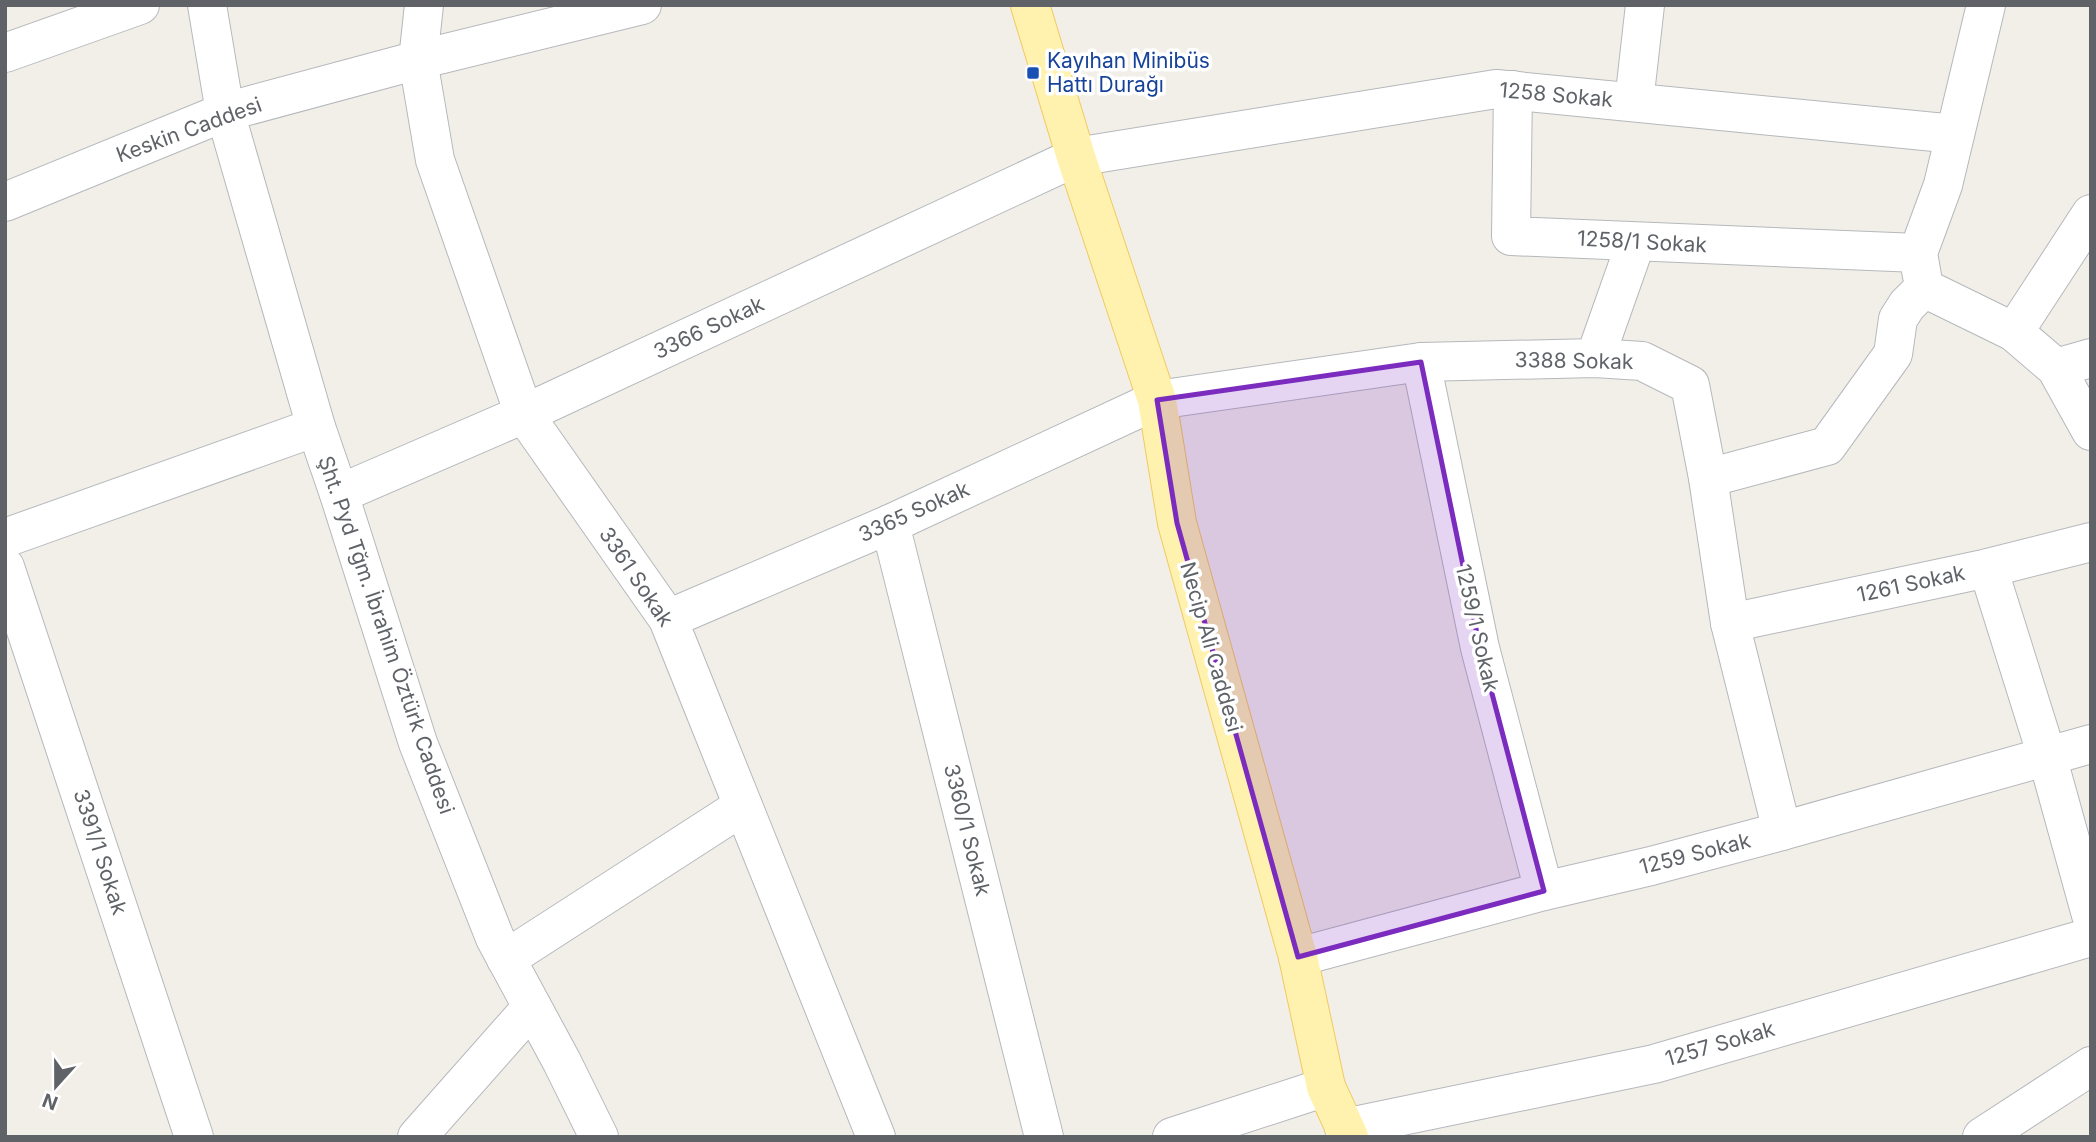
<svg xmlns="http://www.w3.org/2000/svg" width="2096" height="1142" font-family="Inter,sans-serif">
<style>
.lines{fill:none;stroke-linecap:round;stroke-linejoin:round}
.minor-casing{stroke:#b5b8bc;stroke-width:40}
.major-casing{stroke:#f2c960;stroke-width:40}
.minor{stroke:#fff;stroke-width:38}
.major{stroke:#fff2af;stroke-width:38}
.marked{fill:#7b2cbf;fill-opacity:0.2;stroke:#7b2cbf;stroke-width:5;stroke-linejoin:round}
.transit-dot{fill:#1a4fb4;stroke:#fff;stroke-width:2.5}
.labels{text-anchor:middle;stroke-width:7;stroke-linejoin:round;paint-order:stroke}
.transit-label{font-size:21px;fill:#164399;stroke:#fff;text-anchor:start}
.street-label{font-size:21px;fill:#5f6368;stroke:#fff}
</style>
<rect width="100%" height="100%" fill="#f1efe8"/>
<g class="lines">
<g class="minor-casing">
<g id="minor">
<path d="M207 5 225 112 316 427 339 494 418 743 495 938 562 1062 599 1137"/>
<path d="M424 5 418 60 435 160 524 414 668 619 876 1137"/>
<path d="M5 53 140 5"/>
<path d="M1513 90 1511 236 1918 253"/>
<path d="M1634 102 1645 5"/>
<path d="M5 202 225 112 418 60 642 5"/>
<path d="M1922 276 1918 253 1943 185 1986 5"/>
<path d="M2014 332 2091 214"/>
<path d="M1595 358 1636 242"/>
<path d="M1421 362 1480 648 1544 891"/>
<path d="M2056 368 2091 358"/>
<path d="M1708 478 1730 623 1782 831"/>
<path d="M339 494 524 414 1076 157 1496 89 1955 134"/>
<path d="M890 524 1044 1137"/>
<path d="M5 538 316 427"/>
<path d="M5 567 194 1137"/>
<path d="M1988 568 2047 756 2091 915"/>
<path d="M668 619 890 524 1157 400 1421 362 1595 358 1642 361 1690 385 1708 478 1827 446 1893 354 1898 319 1907 305 1924 288 2014 332 2056 368 2091 431"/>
<path d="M1730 623 1988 568 2091 542"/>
<path d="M1298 957 1544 891 1651 866 1782 831 2091 744"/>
<path d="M506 959 743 806"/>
<path d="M1344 1128 1654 1064 2091 937"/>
<path d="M417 1137 532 1007"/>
<path d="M1172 1137 1326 1087"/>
<path d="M1982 1137 2091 1066"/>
</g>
</g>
<g class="major-casing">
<path id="major" d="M1030 5 1076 157 1157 400 1177 523 1298 957 1326 1087 1349 1137"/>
</g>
<use href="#minor" class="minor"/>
<use href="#major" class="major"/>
</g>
<path class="marked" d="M1421 362 1480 648 1544 891 1298 957 1177 523 1157 400Z"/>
<rect class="transit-dot" x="1026" y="66" width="14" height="14" rx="3.5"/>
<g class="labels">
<g class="transit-label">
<text x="1047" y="68">Kayıhan Minibüs<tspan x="1047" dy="24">Hattı Durağı</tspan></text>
</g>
<g class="street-label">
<text transform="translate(1556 95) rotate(5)" y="7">1258 Sokak</text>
<text transform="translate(189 130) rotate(-20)" y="7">Keskin Caddesi</text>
<text transform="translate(1642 242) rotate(3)" y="7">1258/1 Sokak</text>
<text transform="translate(709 328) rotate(-25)" y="7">3366 Sokak</text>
<text transform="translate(1574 361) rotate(1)" y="7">3388 Sokak</text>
<text transform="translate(914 512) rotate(-24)" y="7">3365 Sokak</text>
<text transform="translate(636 577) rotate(56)" y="7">3361 Sokak</text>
<text transform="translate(1911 584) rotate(-12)" y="7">1261 Sokak</text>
<text transform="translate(1477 628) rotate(77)" y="7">1259/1 Sokak</text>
<text transform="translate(386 635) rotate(71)" y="7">Şht. Pyd Tğm. İbrahim Öztürk Caddesi</text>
<text transform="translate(1211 647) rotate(74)" y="7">Necip Ali Caddesi</text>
<text transform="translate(967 830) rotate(76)" y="7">3360/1 Sokak</text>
<text transform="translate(100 852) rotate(72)" y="7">3391/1 Sokak</text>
<text transform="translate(1695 854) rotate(-14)" y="7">1259 Sokak</text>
<text transform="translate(1720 1044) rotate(-16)" y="7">1257 Sokak</text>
</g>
</g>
<rect width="2096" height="1142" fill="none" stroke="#5f6368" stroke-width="14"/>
<g transform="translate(56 1086) rotate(201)" stroke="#ffffff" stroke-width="5" paint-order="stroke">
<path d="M0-5L12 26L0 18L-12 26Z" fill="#5f6368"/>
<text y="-10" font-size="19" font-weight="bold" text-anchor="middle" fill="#5f6368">N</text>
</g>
</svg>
